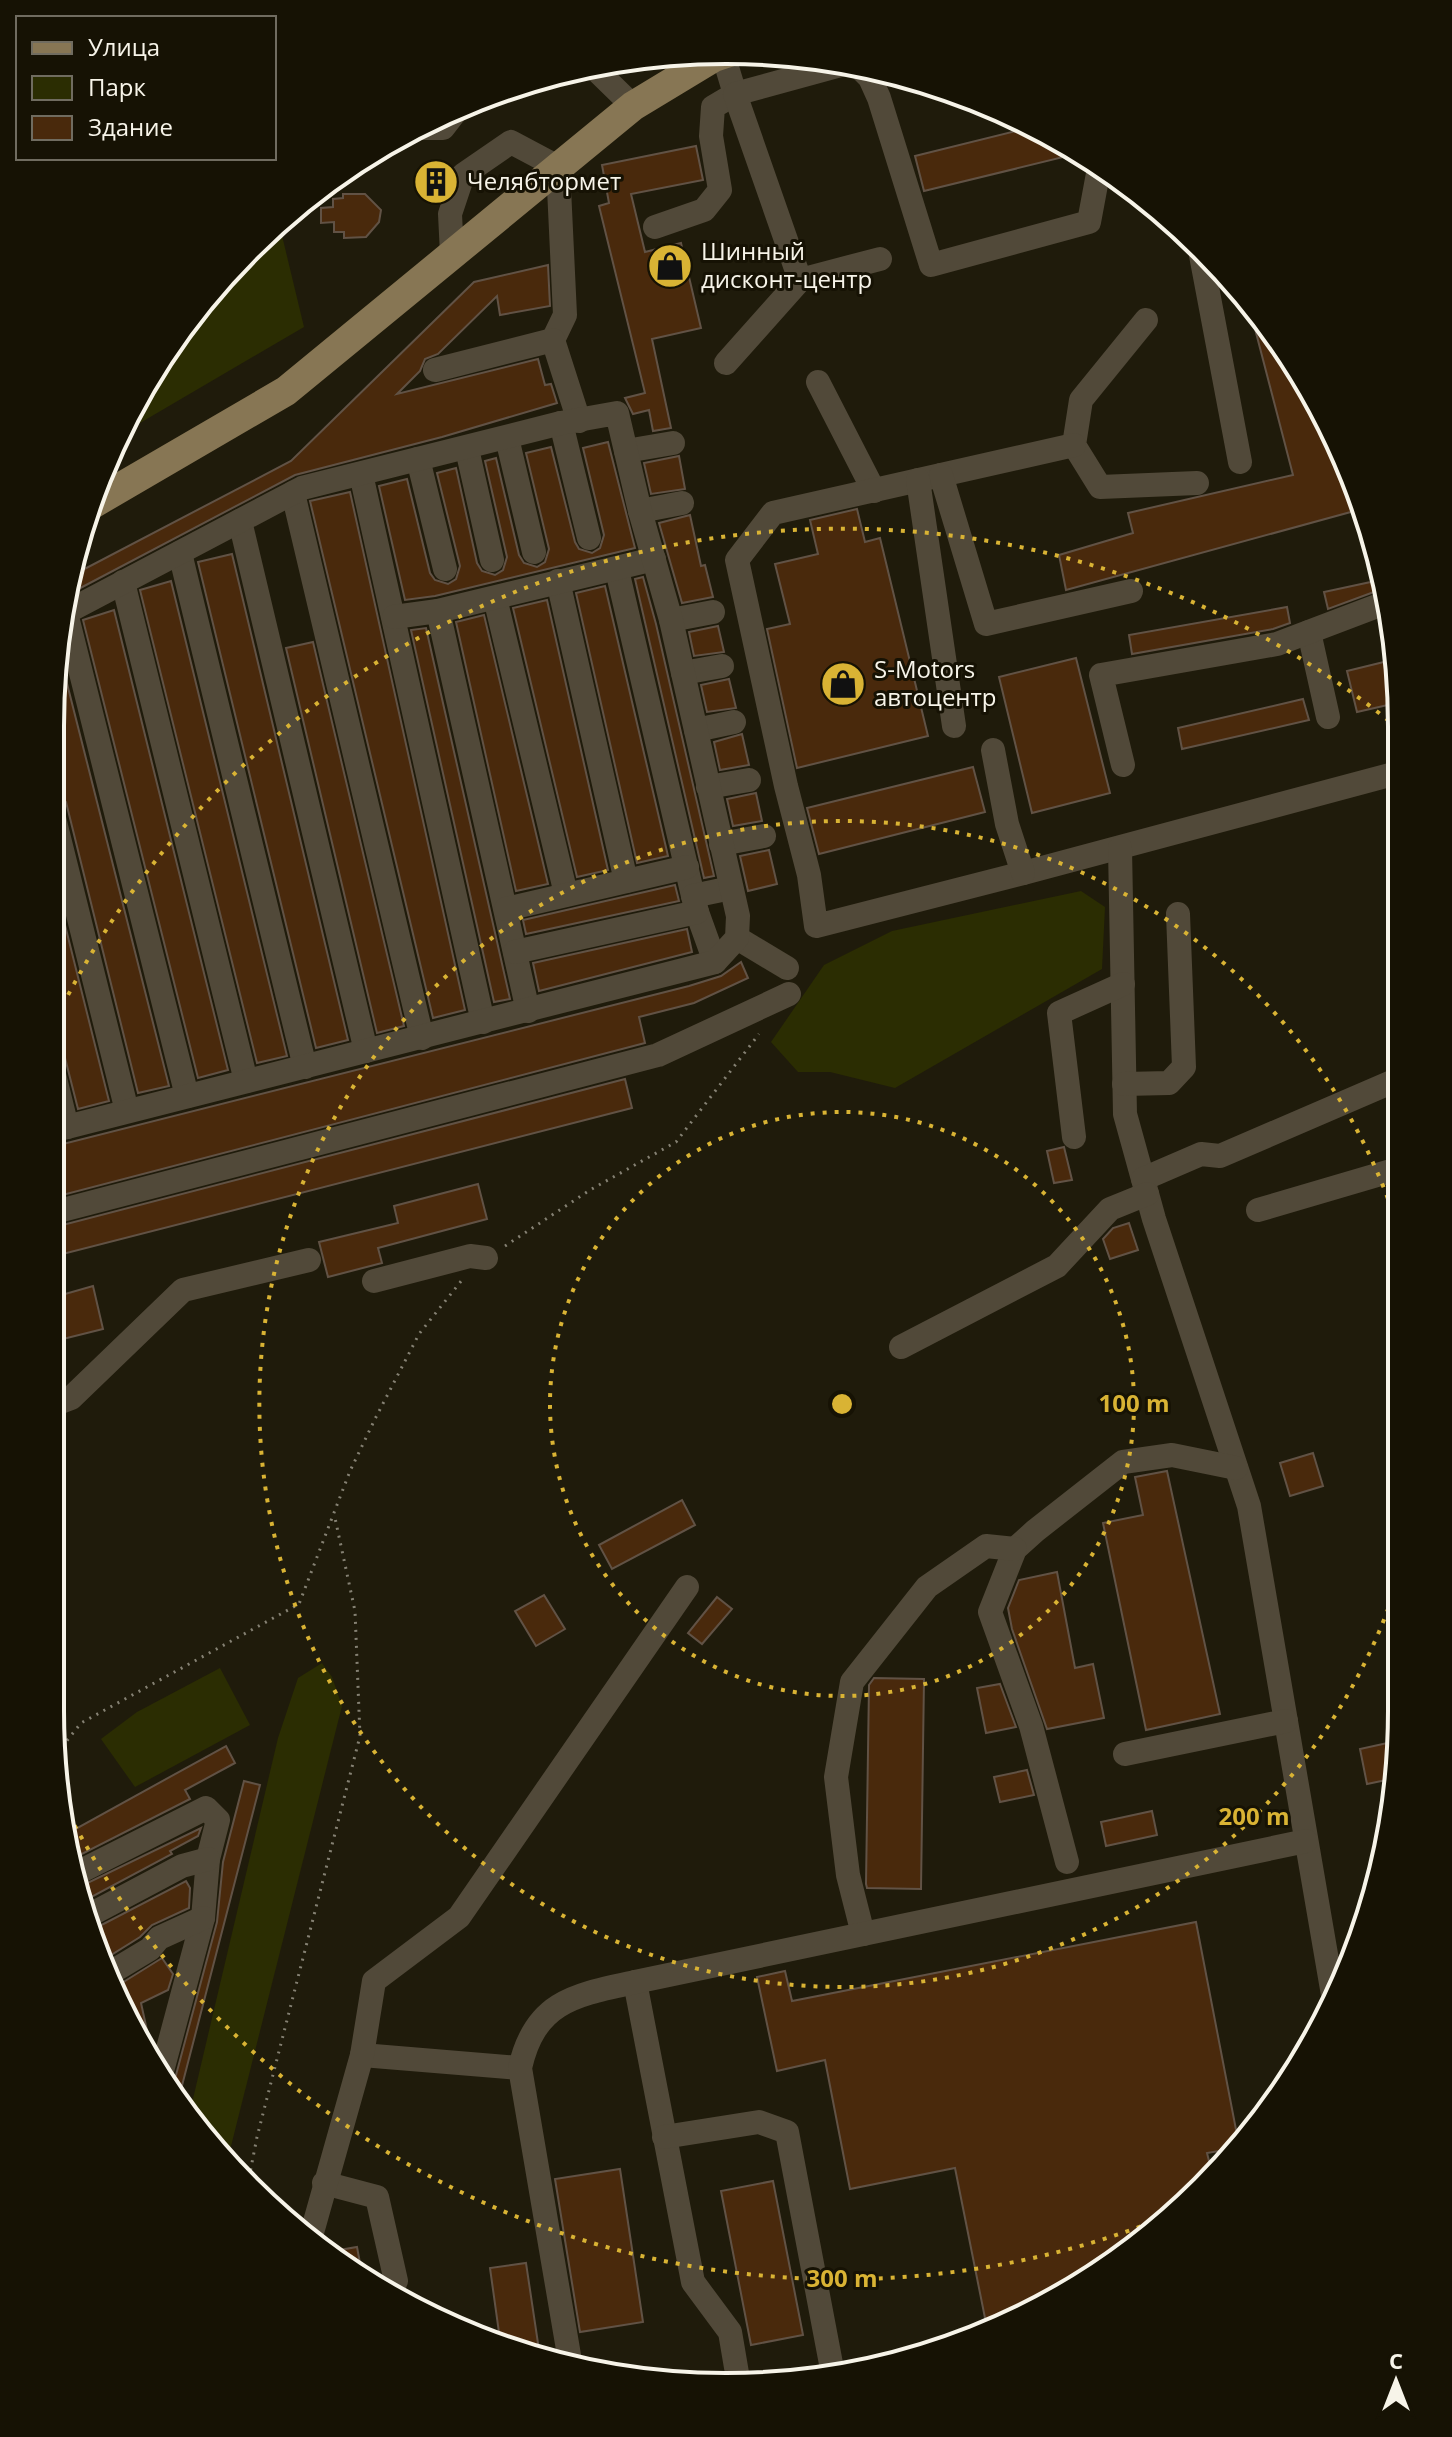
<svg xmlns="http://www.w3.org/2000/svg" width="1452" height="2437" font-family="'Open Sans',sans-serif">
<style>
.green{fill:#2b2d02}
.building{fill:#49290c;stroke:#615245;stroke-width:2}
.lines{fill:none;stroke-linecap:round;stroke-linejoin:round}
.path{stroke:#858173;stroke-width:3;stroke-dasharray:2 6;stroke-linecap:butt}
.minor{stroke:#514939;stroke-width:24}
.major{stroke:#877654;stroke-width:30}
.ring{fill:none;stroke:#d9b334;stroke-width:4;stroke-dasharray:4 8}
.labels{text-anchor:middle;stroke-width:6;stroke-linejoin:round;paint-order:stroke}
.poi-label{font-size:24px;fill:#f7f4e9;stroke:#161204;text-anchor:start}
.rim{fill:none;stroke:#f7f4e9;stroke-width:4}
.centre{fill:#d9b334;stroke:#161204;stroke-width:4}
.ring-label{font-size:24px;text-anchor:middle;font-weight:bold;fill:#d9b334;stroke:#161204;stroke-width:6;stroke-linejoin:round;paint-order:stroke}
</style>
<rect width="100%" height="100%" fill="#1f1b0b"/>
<g class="green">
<path d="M279 223 304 327 123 433 164 350 248 248Z"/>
<path d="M1081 891 1105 907 1102 969 895 1088 830 1072H798L771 1042 824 965 892 931Z"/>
<path d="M322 1663 332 1677 342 1706 228 2158 188 2120 278 1738 298 1678Z"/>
<path d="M220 1668 250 1725 135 1787 101 1739 137 1712Z"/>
</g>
<g class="building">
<path d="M1032 127 1080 153 924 191 915 156Z"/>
<path d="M696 146 703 180 631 194 645 252 681 243 701 328 652 339 671 428 653 431 649 410 633 414 625 398 645 393 599 206 609 203 602 165Z"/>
<path d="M343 194H365L381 210 379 222 366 237 344 238V232H334V222L321 223V208L333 207V199L343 198Z"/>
<path d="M548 265 550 306 500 315 497 296 438 354 425 359 420 371 397 394 538 359 545 385 551 384 557 403 442 437 295 475 69 594 73 575 291 461 474 282Z"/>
<path d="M1247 298 1312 388 1343 459 1358 510 1066 590 1059 555 1133 533 1128 513 1293 475Z"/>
<path d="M608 442 635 548 435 596 405 600 379 486 407 479 430 573 435 580 448 584 456 579 460 566 437 473 456 468 477 563 482 571 495 575 503 570 507 557 485 461 496 458 519 555 524 563 537 567 545 562 549 549 526 453 551 447 575 542 579 549 592 553 600 548 604 535 583 448Z"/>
<path d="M679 456 685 489 651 494 644 463Z"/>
<path d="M350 492 465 1010 433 1018 310 501Z"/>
<path d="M857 509 865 542 880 538 928 736 797 768 767 629 790 624 775 564 818 554 810 520Z"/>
<path d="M690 515 701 566 705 565 713 597 682 603 659 523Z"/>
<path d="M232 554 348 1040 316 1048 198 562Z"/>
<path d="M643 577 656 624 714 876 704 878 635 579Z"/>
<path d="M1380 580 1382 589 1328 609 1324 592Z"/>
<path d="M171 581 287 1056 257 1063 140 590Z"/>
<path d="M605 586 668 856 637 863 576 593Z"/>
<path d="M547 600 608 870 577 877 513 608Z"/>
<path d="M1287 607 1290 623 1273 629 1132 654 1129 635Z"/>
<path d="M114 610 228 1070 198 1078 83 620Z"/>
<path d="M484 615 548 884 516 891 456 622Z"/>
<path d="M718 626 724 652 694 656 689 632Z"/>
<path d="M426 628 510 999 494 1002 411 630Z"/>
<path d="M313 642 404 1026 377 1033 286 648Z"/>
<path d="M58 648 169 1086 138 1093 66 802 57 793H60L51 760V681Z"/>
<path d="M1076 658 1110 793 1032 813 999 677Z"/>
<path d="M1396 659 1401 681V702L1357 712 1347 671Z"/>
<path d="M729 679 736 708 707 712 701 685Z"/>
<path d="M1303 699 1309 720 1182 749 1178 728Z"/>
<path d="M742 734 749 765 720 770 714 742Z"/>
<path d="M973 767 985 812 819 854 807 808Z"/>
<path d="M756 793 762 821 733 826 727 799Z"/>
<path d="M769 850 777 884 748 891 740 856Z"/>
<path d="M51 869 109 1101 78 1109 65 1058 61 1051 51 1047V1042L59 1041 51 1010Z"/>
<path d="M675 885 679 901 526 934 523 920Z"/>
<path d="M687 929 692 952 539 991 533 963Z"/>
<path d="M741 962 748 978 694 1003 639 1017 645 1043 51 1198V1147L689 986 721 976Z"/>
<path d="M625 1079 632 1108 51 1257V1228Z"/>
<path d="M1064 1147 1072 1180 1054 1183 1047 1151Z"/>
<path d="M478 1184 487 1219 378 1248 382 1263 328 1277 319 1242 398 1223 394 1206Z"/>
<path d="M1129 1223 1138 1250 1110 1259 1103 1239 1113 1228Z"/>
<path d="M93 1286 103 1329 51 1342V1298Z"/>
<path d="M1313 1453 1323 1486 1290 1496 1280 1463Z"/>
<path d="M1167 1471 1220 1714 1146 1730 1103 1523 1143 1515 1135 1477Z"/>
<path d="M682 1500 695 1525 612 1569 599 1545Z"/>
<path d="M1057 1572 1075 1668 1093 1664 1104 1718 1047 1729 1012 1629 1008 1608 1019 1580Z"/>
<path d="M544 1595 565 1629 536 1646 515 1611Z"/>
<path d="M717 1597 732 1609 702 1644 688 1633Z"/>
<path d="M874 1678 924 1679 921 1889 867 1888 866 1884 869 1685Z"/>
<path d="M1000 1684 1016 1727 986 1733 977 1688Z"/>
<path d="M1401 1740 1396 1778 1367 1784 1360 1749Z"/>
<path d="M226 1746 235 1763 185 1790 190 1799 74 1858 70 1832Z"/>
<path d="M1027 1770 1034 1795 1000 1802 994 1777Z"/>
<path d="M244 1781 260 1785 178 2101 169 2084 176 2075 217 1922 223 1862Z"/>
<path d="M1152 1811 1157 1835 1106 1846 1101 1822Z"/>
<path d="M201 1828 198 1836 170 1851 172 1854 82 1902 79 1887Z"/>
<path d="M186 1881 190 1888 189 1908 152 1925 140 1937 103 1960 88 1932Z"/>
<path d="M1196 1922 1238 2140 1230 2149 1207 2153 1211 2169 1137 2248 987 2328 955 2168 850 2189 825 2060 777 2071 757 1977 785 1971 792 2001Z"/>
<path d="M162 1958 173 1974 168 1990 141 2003 148 2035 144 2037 117 1986Z"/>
<path d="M620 2169 643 2322 580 2332 555 2179Z"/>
<path d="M773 2181 803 2335 751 2345 721 2191Z"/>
<path d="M357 2247 363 2279 350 2273 328 2252Z"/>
<path d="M526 2263 539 2350 519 2353 501 2347 490 2268Z"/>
</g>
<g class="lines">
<g class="path">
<path d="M505 1246 590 1190 676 1142 759 1034"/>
<path d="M57 1753 81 1723 299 1604 350 1471 375 1419 419 1334 462 1280"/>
<path d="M249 2178 257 2137 360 1736 355 1611 335 1518"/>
</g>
<g class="minor">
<path d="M855 63 870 78 879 98 931 265 1089 222 1100 163"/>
<path d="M590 64 633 106"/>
<path d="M417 128H443L460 106"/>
<path d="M655 227 704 210 720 190 711 136 713 107 735 94 723 54 717 51"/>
<path d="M1200 250 1240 462"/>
<path d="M452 254 450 214 463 175 511 142 558 167 565 315 553 340"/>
<path d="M800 280 735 94 852 62"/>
<path d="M1146 320 1081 400 1074 445 1100 487 1197 483"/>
<path d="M726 363 800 280 880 259"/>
<path d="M435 370 553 340 579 421"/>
<path d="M818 382 874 491"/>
<path d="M561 423 589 538"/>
<path d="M507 438 534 552"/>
<path d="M1074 445 773 513 737 560 786 786 809 875 816 926 1023 873 1401 772"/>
<path d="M467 449 492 560"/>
<path d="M626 451 673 443"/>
<path d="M418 459 445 569"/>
<path d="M361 474 483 1022"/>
<path d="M941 475 986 624 1131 591"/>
<path d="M918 480 954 726"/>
<path d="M293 493 422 1038"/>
<path d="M640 511 682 503"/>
<path d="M240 521 366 1051"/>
<path d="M180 553 305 1067"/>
<path d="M617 570 693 896"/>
<path d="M558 581 626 881"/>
<path d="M123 582 246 1081"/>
<path d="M495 598 566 894"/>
<path d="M438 611 528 1011"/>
<path d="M66 613 187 1096"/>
<path d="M394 617 438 611 654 559"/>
<path d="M671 620 713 612"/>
<path d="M1309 632 1328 717"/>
<path d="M683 673 722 666"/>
<path d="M696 730 734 722"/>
<path d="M993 750 1007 824 1023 873"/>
<path d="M1123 765 1101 675 1277 644 1385 603"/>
<path d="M708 787 749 780"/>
<path d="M51 806 127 1111"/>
<path d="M721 844 764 836"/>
<path d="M1120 848 1125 1114 1154 1219 1249 1506 1333 1995"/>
<path d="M506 909 687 867"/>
<path d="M697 912 715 962"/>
<path d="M737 938 787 968"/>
<path d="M515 952 697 912 693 896 731 888"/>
<path d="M51 1062 67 1127"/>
<path d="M1124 1084 1169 1083 1184 1067 1178 914"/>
<path d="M51 1131 715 962 737 938 738 916 671 620 640 511 617 413 561 423 302 488 65 613"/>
<path d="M1074 1137 1059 1013 1123 984"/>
<path d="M1143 1179 1201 1154 1220 1156 1401 1078"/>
<path d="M1258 1210 1401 1168"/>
<path d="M51 1213 658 1055 789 994"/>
<path d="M374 1281 470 1256 486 1258"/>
<path d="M901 1347 1057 1266 1110 1209 1147 1194"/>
<path d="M50 1406 71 1398 183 1290 309 1260"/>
<path d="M1125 1754 1286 1721"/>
<path d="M1067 1862 1031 1726 990 1612 1015 1549 1035 1531 1123 1462 1172 1455 1236 1468"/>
<path d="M77 1873 206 1808 218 1820 208 1859 203 1918 162 2071"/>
<path d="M84 1918 182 1866 208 1859"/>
<path d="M863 1934 848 1875 836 1777 852 1682 927 1587 986 1546 1015 1549"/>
<path d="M110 1973 150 1949 159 1938 203 1918"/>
<path d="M635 1982 693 2282 730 2332 739 2385"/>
<path d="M362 2055 520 2068"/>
<path d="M664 2137 759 2122 787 2132 832 2369"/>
<path d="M324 2183 377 2197 396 2281"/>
<path d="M311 2236 362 2055 374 1981 459 1917 687 1587"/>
<path d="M570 2361 520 2068C535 2001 575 1995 635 1982L1306 1841"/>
</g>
<path class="major" d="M87 507 286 391 633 106 714 57 732 51"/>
</g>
<g class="ring">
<circle cx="842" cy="1404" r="292"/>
<path d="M1400 1574A583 583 0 1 1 1400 1234"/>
<path d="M1163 2218A875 875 0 0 1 69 1815M52 1027A875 875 0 0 1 1399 729"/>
</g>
<defs>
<g id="building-disc" transform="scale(2.3)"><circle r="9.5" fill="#d9b334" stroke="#161204"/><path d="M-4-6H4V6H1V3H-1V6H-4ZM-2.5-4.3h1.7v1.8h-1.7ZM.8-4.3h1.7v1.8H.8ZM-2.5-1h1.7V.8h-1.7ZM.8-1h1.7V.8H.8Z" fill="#111"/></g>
<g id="shop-disc" transform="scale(2.3)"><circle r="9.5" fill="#d9b334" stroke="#161204"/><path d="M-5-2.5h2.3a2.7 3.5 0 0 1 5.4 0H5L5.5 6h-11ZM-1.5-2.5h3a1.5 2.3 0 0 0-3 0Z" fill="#111"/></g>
</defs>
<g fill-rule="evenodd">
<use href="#building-disc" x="436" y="182"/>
<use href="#shop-disc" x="670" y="266"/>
<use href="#shop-disc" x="843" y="684"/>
</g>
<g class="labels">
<g class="poi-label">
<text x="467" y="190">Челябтормет</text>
<text x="701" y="260">Шинный<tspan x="701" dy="28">дисконт-центр</tspan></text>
<text x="874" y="678">S-Motors<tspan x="874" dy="28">автоцентр</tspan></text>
</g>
</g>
<path d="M0 0H1452V2437H0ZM726 64H726A662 662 0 0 1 1388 726V1711A662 662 0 0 1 726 2373H726A662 662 0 0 1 64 1711V726A662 662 0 0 1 726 64Z" fill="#161204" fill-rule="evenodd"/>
<path class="rim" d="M726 64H726A662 662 0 0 1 1388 726V1711A662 662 0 0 1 726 2373H726A662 662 0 0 1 64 1711V726A662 662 0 0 1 726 64Z"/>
<circle cx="842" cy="1404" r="12" class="centre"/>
<g class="ring-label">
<text x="1134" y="1412">100 m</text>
<text x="1254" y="1825">200 m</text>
<text x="842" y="2287">300 m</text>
</g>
<rect x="16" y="16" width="260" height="144" fill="#161204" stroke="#706c60" stroke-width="2"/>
<rect x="32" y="42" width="40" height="12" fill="#877654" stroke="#706c60" stroke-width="2"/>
<text x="88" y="56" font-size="24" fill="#f7f4e9">Улица</text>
<rect x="32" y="76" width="40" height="24" fill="#2b2d02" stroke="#706c60" stroke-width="2"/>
<text x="88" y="96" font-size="24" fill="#f7f4e9">Парк</text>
<rect x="32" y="116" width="40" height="24" fill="#49290c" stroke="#706c60" stroke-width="2"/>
<text x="88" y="136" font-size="24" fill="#f7f4e9">Здание</text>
<g transform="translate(1396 2381)" stroke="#161204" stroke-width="6" paint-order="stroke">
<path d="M0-6L14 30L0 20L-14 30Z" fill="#f7f4e9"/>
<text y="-12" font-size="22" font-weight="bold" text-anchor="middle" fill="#f7f4e9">С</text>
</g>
</svg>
